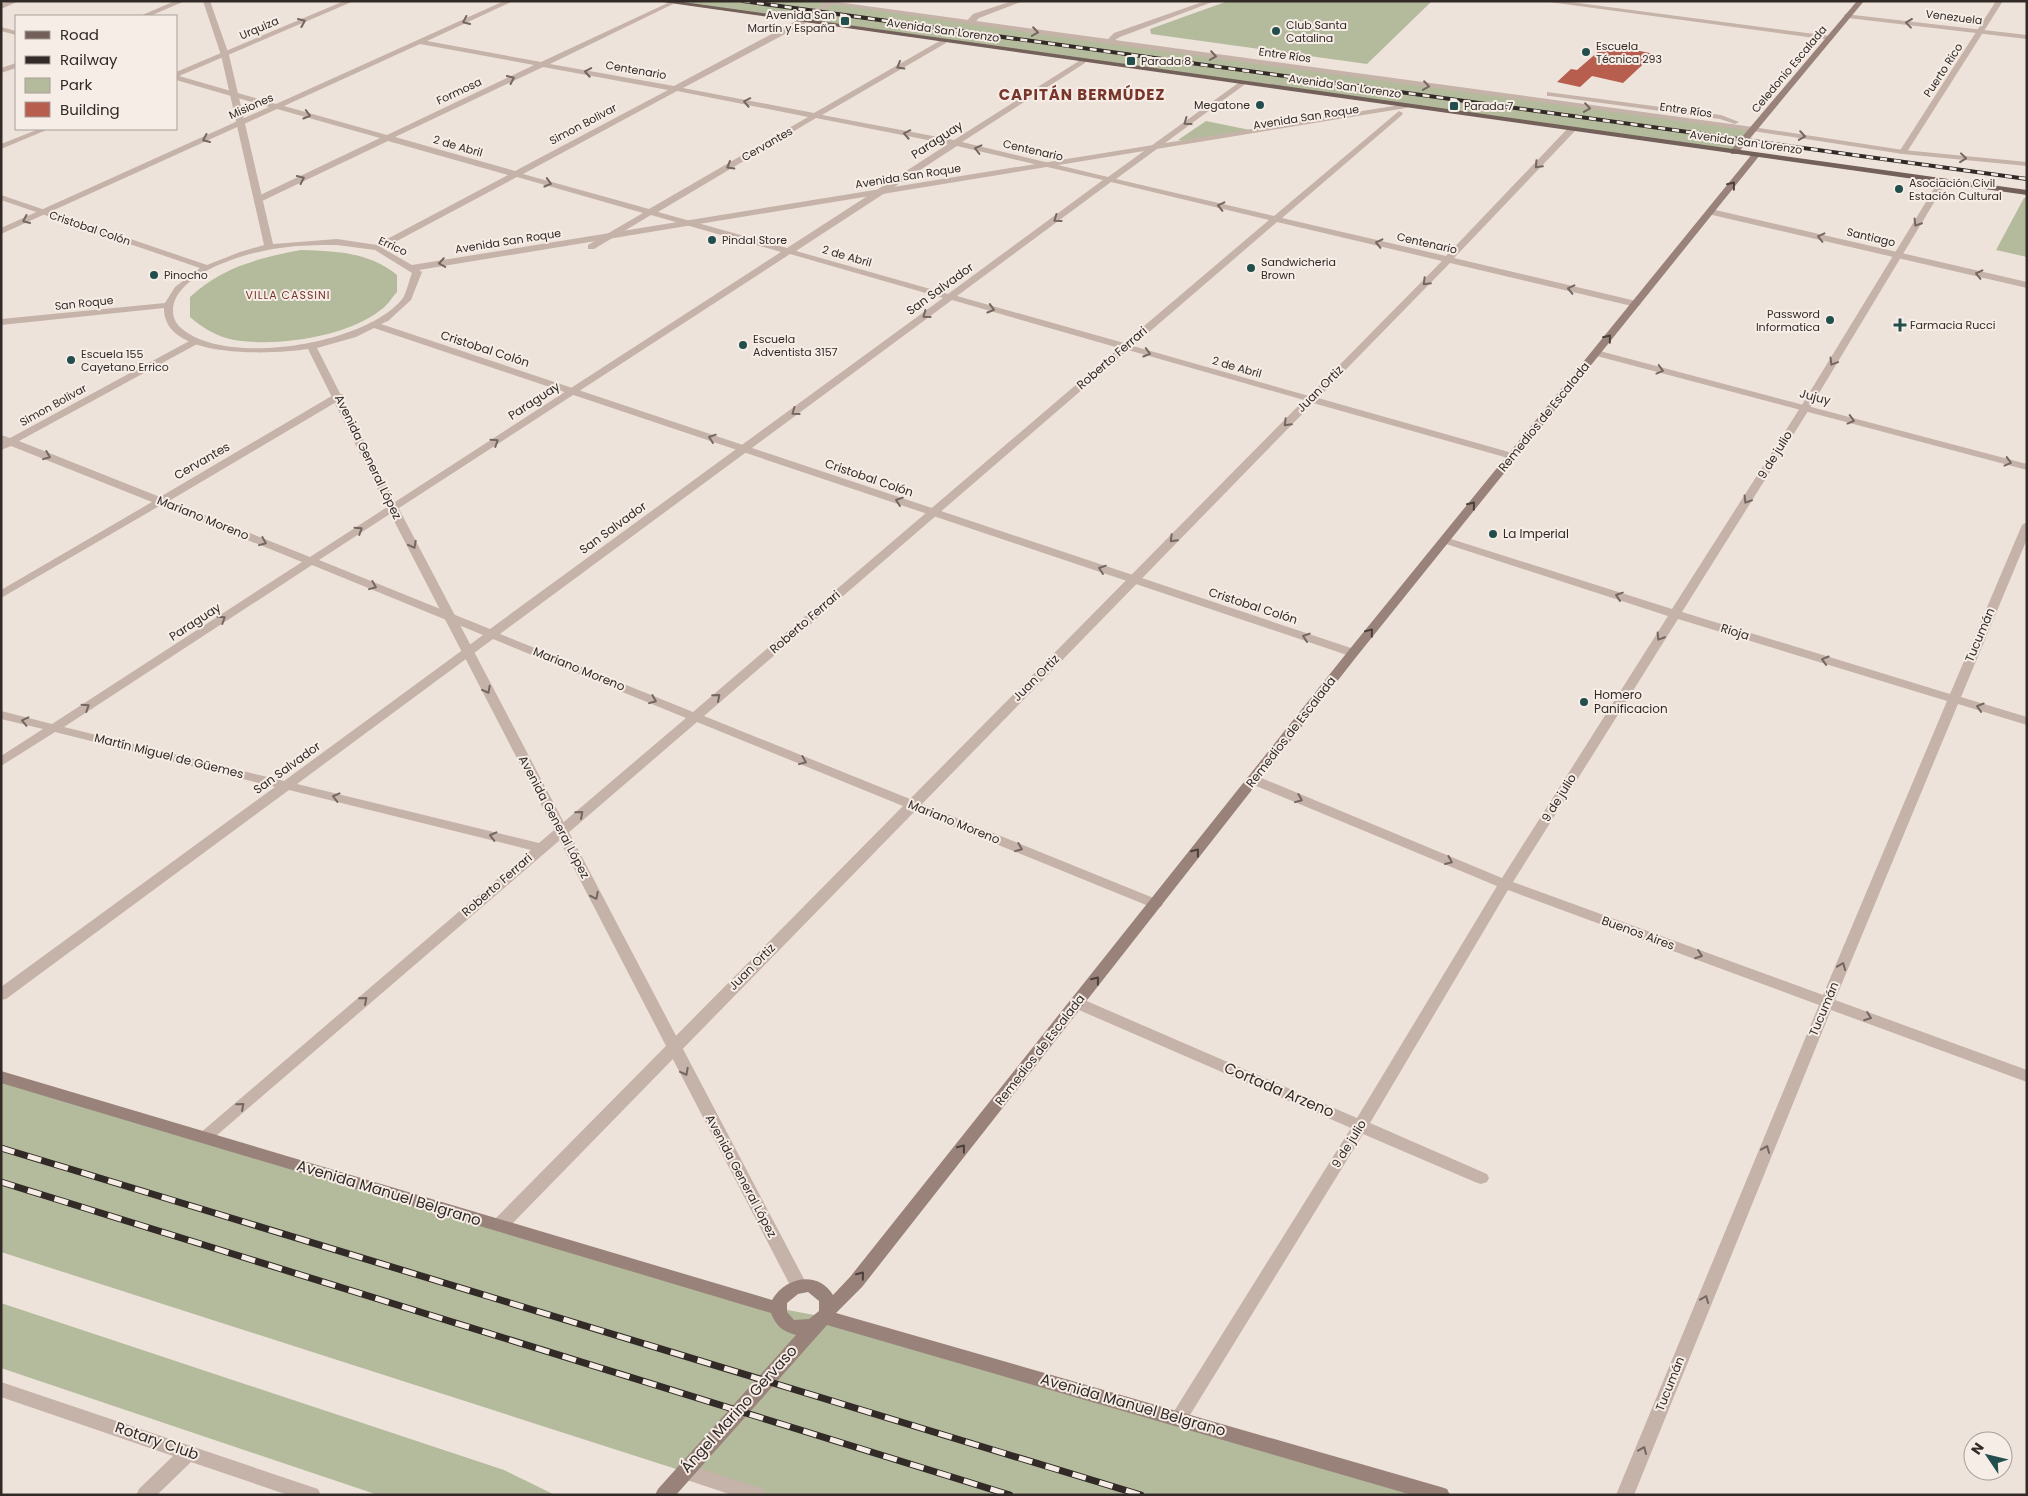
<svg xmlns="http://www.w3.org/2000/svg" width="2028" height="1496" font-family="Poppins,sans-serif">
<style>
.green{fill:#b4bb9c}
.building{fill:#b75e4f}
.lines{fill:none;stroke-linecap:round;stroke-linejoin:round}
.minor{fill:#c5b2a8;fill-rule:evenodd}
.tertiary{fill:#c5b2a8;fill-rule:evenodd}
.secondary{fill:#98827a;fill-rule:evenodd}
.primary{fill:#73605a;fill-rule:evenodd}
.rail-far1-casing{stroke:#322a27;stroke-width:4}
.rail-casing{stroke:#322a27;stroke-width:7}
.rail-far1{stroke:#f6ede6;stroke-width:2.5;stroke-dasharray:7;stroke-linecap:butt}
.rail{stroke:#f6ede6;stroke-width:5;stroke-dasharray:14;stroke-linecap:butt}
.oneway{stroke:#746761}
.oneway2{stroke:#4c403c}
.poi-dot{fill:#224f4d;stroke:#f6ede6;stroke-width:2}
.labels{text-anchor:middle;stroke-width:4;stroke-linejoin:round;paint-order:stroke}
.far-poi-label{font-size:11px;fill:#322a27;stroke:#f6ede6;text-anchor:start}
.far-street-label{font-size:11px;fill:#322a27;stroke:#f6ede6}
.far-neighbourhood-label{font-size:11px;letter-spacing:1px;fill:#78352a;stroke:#f6ede6}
.street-label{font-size:12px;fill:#322a27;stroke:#f6ede6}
.poi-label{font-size:12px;fill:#322a27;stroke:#f6ede6;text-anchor:start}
.far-district-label{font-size:15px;font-weight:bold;letter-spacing:1px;fill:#78352a;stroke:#f6ede6}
.near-street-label{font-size:15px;fill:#322a27;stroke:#f6ede6}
</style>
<rect width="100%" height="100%" fill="#eee3da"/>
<g class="green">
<path d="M659 1H813L1753 129 1734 152Z"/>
<path d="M1228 1H1432L1367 64 1151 34 1150 29Z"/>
<path d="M1206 121 1250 130 1185 141 1178 140Z"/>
<path d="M2024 198H2027V257L1996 250Z"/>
<path d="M301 250C336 251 369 252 397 275V292C392 297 388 305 382 309 348 337 277 347 234 340 218 337 202 328 190 317V297C222 267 259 258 301 250Z"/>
<path d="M1 1077 777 1308 825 1317 1441 1495H757L1 1252Z"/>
<path d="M1 1303 504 1470 555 1495H378L1 1368Z"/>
</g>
<path class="building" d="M1607 44 1654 54 1623 83 1592 76 1580 87 1557 82 1571 69 1577 70Z"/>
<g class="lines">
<g class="minor">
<path d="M9 1H19L1 9V4Z"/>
<path d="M175 1H185L150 16H140Z"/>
<path d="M344 1H354L179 76 276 104 504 1H513L427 41 541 62 672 1 673 4 550 64 674 86 798 20 829 1H837L804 24 683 88 814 113 943 39H946V43L822 115 954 140 1082 59 1086 61 1085 63 962 142 1108 177 1241 81H1244V85L1116 179 1274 216 1399 111 1403 113 1402 115 1282 218 1446 256 1569 127H1572L1576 129 1575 131 1454 258 1636 301 1641 304 1636 307 1450 263 1318 398 1516 454 1517 456 1516 458H1508L1313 403 922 804 1161 901 1163 904 1161 907H1151L915 811 506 1230 500 1231 494 1230 492 1225 494 1220 903 806 697 722 209 1142 204 1144 199 1142 196 1138 199 1134 531 850 289 790 6 999 1 1000V987L275 787 55 732 1 766V756L43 729 1 719V711L52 724 302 562 161 505 1 598V590L152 502 11 446 1 450V435L10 438 193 339H199V343L19 441 160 497 335 394H343V398L169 501 310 557 781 252 651 215 594 249H588V245L643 213 517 177 380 250H374V246L508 175 388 141 260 202H254V198L380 138 277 109 1 234V228L269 107 176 80V72ZM420 44 534 65 387 135 284 106ZM543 67 668 90 515 171 395 137ZM677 91 808 117 649 209 523 174ZM816 118 948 144 787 248 658 212ZM957 146 1103 180 948 294 796 251ZM1111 182 1269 220 1124 343 957 296ZM1277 222 1442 261 1309 396 1133 346ZM790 254 943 298 490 629 319 560ZM952 300 1119 348 693 712 500 634ZM1128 350 1304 400 910 799 704 716ZM312 565 483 635 284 781 64 727ZM493 639 686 718 539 843 297 784Z"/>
<path d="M1012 1H1023L979 18 972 25 965 23 973 14Z"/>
<path d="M1542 1H1563L1830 36 1834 38 1830 40Z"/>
<path d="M1996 1H2003L1907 152 1900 154 1899 152Z"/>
<path d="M1 27 16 31V35L1 31Z"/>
<path d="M16 63V68L1 73V68Z"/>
<path d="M39 129H49L1 149V144Z"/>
<path d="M1940 179 1947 181 1810 408 1682 612 1950 694 2022 525 2027 522V539L1961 697 2027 717V725L1958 704 1835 1000 2027 1070V1082L1831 1010 1634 1495H1616L1819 1005 1508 890 1370 1123 1487 1174 1489 1178 1487 1182 1481 1184 1475 1182 1363 1134 1185 1423 1179 1426 1173 1423 1170 1418 1173 1413 1351 1128 1072 1007 1070 1003 1072 999 1077 998 1082 999 1357 1118 1497 886 1249 783 1248 780 1254 776 1259 777 1502 878 1668 616 1440 542 1439 540 1444 537 1448 538 1672 609 1800 408ZM1678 619 1947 701 1823 995 1513 882Z"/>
<path d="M1 1382 312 1487 318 1489 321 1495H288L191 1462 157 1495H136L139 1489 173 1456 1 1397Z"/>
<path d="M684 1463 763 1489 766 1495H732L678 1477 675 1471 678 1465Z"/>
</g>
<g class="tertiary">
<path d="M203 1H210L229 55 273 244 337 239 377 245 412 265 1406 104 1410 106 1406 108 419 270 422 272 411 300 388 321 381 324 1357 650 1359 653 1353 657 374 328 356 337 317 348 389 490 805 1281 807 1286 805 1291 799 1293 793 1291 378 490 308 349C275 354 163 361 164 308L1 325V319L165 303 175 287 200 268 1 200V195L207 265 240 252 264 245 221 55ZM337 245 375 250 412 273C409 280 407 291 403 298 368 344 226 368 181 328 173 321 171 310 175 300 189 269 249 252 280 248 299 245 318 245 337 245Z"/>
<path d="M810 1H830L1108 39 1114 33 1205 1H1215L1120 37 1115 40 1753 127 1903 150 2027 162V166L1903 154 1753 131 1109 44Z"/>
<path d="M1845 14 2027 35V39L1848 18 1844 16Z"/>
<path d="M1547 92 1721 115 1739 122 1735 124 1720 119 1550 96H1547Z"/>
<path d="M1711 209 2027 282V288L1708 214 1707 212Z"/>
<path d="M1596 350 2027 464V470L1593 355V351Z"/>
</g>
<g class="secondary">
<path d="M1857 1H1864L1737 154H1731V150Z"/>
<path d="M1753 153 1760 155 1357 656 862 1287 836 1313 1441 1487 1447 1489 1450 1495H1412L827 1325 676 1495H655L658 1489 796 1335C782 1331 776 1326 771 1313L1 1083V1071L772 1300C785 1277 818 1270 833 1295L850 1277 1349 650ZM808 1292 819 1301V1311L809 1319 794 1320 787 1312V1303L798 1294Z"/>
</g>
<path class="primary" d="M656 1H676L2027 190V195Z"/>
<g class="rail-far1-casing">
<path id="rail-far1" d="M743 1 2027 179"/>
</g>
<g class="rail-casing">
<g id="rail">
<path d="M1 1148 1141 1495"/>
<path d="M1 1182 1010 1495"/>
</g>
</g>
<use href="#rail-far1" class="rail-far1"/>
<use href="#rail" class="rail"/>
</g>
<defs><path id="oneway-chevron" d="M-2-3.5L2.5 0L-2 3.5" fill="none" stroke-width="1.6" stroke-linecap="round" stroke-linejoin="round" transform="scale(1.25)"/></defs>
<g class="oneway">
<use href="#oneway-chevron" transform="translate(466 21) rotate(155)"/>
<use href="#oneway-chevron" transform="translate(302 22) rotate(-23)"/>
<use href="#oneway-chevron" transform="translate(1909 23) rotate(-173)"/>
<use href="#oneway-chevron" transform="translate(1035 32) rotate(8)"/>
<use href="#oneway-chevron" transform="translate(1213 56) rotate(8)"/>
<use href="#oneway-chevron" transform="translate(900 66) rotate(150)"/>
<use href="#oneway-chevron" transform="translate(588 72) rotate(-170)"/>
<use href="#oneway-chevron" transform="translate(511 79) rotate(-25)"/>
<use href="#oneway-chevron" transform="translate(1426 86) rotate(8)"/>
<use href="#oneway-chevron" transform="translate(747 102) rotate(-169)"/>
<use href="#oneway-chevron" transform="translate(1587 108) rotate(8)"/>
<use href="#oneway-chevron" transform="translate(307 115) rotate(16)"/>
<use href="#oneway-chevron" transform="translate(1187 122) rotate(144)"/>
<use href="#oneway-chevron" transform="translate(907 134) rotate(-169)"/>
<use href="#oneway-chevron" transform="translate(1802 136) rotate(9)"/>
<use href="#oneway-chevron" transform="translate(206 139) rotate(156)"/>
<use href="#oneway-chevron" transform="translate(978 149) rotate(-166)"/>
<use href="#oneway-chevron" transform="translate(1963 158) rotate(6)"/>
<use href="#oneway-chevron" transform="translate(1538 165) rotate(133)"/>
<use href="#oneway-chevron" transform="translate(730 166) rotate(150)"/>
<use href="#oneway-chevron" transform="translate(301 179) rotate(-25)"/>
<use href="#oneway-chevron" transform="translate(548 183) rotate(16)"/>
<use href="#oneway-chevron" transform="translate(1221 206) rotate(-167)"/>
<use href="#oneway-chevron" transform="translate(1057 219) rotate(144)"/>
<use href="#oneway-chevron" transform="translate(26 220) rotate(156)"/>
<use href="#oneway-chevron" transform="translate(1917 223) rotate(122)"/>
<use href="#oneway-chevron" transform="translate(1821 237) rotate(-167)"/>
<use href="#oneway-chevron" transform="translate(1379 243) rotate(-167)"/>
<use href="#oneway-chevron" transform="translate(442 263) rotate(171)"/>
<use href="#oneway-chevron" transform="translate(1979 274) rotate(-167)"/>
<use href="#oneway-chevron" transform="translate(1426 282) rotate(135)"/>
<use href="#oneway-chevron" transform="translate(1571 289) rotate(-167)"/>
<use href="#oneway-chevron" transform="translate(991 309) rotate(16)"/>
<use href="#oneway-chevron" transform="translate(926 315) rotate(144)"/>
<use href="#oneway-chevron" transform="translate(1147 353) rotate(16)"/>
<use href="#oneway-chevron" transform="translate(1833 362) rotate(121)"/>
<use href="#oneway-chevron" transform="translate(1660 370) rotate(15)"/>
<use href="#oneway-chevron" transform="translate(795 412) rotate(144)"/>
<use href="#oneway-chevron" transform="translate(1851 420) rotate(15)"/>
<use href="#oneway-chevron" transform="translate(1287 423) rotate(135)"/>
<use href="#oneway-chevron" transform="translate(712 438) rotate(-161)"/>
<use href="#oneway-chevron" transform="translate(495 442) rotate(-33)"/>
<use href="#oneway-chevron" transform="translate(47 456) rotate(22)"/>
<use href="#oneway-chevron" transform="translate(2008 462) rotate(15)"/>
<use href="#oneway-chevron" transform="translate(1747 500) rotate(122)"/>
<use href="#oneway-chevron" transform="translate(899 501) rotate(-161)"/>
<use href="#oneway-chevron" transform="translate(359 530) rotate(-33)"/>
<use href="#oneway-chevron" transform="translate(1173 539) rotate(135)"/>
<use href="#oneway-chevron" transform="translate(263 542) rotate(22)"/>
<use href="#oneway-chevron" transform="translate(413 545) rotate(62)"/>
<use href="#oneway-chevron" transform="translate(1102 569) rotate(-161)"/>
<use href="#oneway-chevron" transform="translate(373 586) rotate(22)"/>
<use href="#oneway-chevron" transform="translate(1619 596) rotate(-162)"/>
<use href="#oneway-chevron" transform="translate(222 619) rotate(-33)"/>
<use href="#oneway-chevron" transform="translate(1306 637) rotate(-162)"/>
<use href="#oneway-chevron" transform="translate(1660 637) rotate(122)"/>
<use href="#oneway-chevron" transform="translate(1825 660) rotate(-163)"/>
<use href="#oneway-chevron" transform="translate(487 690) rotate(62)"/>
<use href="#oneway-chevron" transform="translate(717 697) rotate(-41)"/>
<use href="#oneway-chevron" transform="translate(653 700) rotate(22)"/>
<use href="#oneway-chevron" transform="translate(86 707) rotate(-33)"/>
<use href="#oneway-chevron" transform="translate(1980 707) rotate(-163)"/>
<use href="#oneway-chevron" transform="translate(25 721) rotate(-167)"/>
<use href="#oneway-chevron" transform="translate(803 761) rotate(22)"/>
<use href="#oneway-chevron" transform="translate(336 797) rotate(-166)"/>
<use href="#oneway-chevron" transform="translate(1299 799) rotate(22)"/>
<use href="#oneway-chevron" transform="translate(580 814) rotate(-41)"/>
<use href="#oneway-chevron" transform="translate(493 836) rotate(-166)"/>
<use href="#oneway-chevron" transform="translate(1019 848) rotate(22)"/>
<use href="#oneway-chevron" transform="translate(1449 861) rotate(23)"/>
<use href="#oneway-chevron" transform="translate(595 896) rotate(63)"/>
<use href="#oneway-chevron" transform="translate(1699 955) rotate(20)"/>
<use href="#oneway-chevron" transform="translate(1842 966) rotate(-68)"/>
<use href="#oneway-chevron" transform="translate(364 1000) rotate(-41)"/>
<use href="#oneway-chevron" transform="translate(1868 1017) rotate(20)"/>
<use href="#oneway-chevron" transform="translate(685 1072) rotate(62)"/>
<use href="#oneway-chevron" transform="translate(241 1106) rotate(-41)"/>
<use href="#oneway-chevron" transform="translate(1766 1149) rotate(-68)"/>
<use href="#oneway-chevron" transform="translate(1705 1299) rotate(-68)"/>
<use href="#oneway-chevron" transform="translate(1643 1450) rotate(-68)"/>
</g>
<g class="oneway2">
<use href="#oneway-chevron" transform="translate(1732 185) rotate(-51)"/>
<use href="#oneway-chevron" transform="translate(1608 338) rotate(-51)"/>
<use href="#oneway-chevron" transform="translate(1472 505) rotate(-51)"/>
<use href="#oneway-chevron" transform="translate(1370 632) rotate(-51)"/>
<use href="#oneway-chevron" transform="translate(1196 852) rotate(-52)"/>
<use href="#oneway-chevron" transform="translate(1096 980) rotate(-52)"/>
<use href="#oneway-chevron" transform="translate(962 1148) rotate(-52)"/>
<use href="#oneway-chevron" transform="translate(861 1275) rotate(-51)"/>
</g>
<g class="poi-dot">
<rect x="840" y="16" width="10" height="10" rx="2.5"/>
<circle cx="1276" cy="31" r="5"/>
<circle cx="1586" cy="52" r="5"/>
<rect x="1126" y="56" width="10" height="10" rx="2.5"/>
<circle cx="1260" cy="105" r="5"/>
<rect x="1449" y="101" width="10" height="10" rx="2.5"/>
<circle cx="1899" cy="189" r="5"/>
<circle cx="712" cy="240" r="5"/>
<circle cx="1251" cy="268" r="5"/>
<circle cx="154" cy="275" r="5"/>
<circle cx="1830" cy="320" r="5"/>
<path d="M1897.5 317.5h5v5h5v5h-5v5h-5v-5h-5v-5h5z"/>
<circle cx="743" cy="345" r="5"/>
<circle cx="71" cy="360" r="5"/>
<circle cx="1493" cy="534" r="5"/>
<circle cx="1584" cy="702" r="5"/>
</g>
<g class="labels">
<g class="far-poi-label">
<text x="835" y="19" text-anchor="end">Avenida San<tspan x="835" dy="13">Martín y España</tspan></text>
<text x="1286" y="29">Club Santa<tspan x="1286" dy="13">Catalina</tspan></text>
<text x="1596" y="50">Escuela<tspan x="1596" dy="13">Técnica 293</tspan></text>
<text x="1141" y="65">Parada 8</text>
<text x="1250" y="109" text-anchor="end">Megatone</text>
<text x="1464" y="110">Parada 7</text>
<text x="1909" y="187">Asociación Civil<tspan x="1909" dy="13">Estación Cultural</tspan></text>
<text x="722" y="244">Pindal Store</text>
<text x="1261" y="266">Sandwicheria<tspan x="1261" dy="13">Brown</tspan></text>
<text x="164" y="279">Pinocho</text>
<text x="1820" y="318" text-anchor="end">Password<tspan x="1820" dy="13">Informatica</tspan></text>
<text x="1910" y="329">Farmacia Rucci</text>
<text x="753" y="343">Escuela<tspan x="753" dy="13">Adventista 3157</tspan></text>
<text x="81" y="358">Escuela 155<tspan x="81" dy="13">Cayetano Errico</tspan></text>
</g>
<g class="far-street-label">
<text transform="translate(1954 17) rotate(7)" y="4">Venezuela</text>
<text transform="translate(259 28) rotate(-23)" y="4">Urquiza</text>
<text transform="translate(943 30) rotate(8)" y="4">Avenida San Lorenzo</text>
<text transform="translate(1285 55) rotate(8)" y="4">Entre Ríos</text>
<text transform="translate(1789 69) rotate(-50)" y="4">Celedonio Escalada</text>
<text transform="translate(636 70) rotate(10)" y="4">Centenario</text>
<text transform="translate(1943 70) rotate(-57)" y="4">Puerto Rico</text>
<text transform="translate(1345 86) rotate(8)" y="4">Avenida San Lorenzo</text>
<text transform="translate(459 91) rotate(-25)" y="4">Formosa</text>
<text transform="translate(251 106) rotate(-24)" y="4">Misiones</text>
<text transform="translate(1686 110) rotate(8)" y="4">Entre Ríos</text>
<text transform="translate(1306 117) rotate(-9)" y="4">Avenida San Roque</text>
<text transform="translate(583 124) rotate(-28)" y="4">Simon Bolivar</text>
<text transform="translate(1746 142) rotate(8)" y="4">Avenida San Lorenzo</text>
<text transform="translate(767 144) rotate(-30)" y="4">Cervantes</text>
<text transform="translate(458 146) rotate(16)" y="4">2 de Abril</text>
<text transform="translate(1033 150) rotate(13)" y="4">Centenario</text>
<text transform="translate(908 176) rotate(-9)" y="4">Avenida San Roque</text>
<text transform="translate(90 228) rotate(19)" y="4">Cristobal Colón</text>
<text transform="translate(1871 237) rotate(13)" y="4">Santiago</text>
<text transform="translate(508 241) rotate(-9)" y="4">Avenida San Roque</text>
<text transform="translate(1427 243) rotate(13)" y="4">Centenario</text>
<text transform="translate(393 246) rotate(25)" y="4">Errico</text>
<text transform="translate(847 256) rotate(16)" y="4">2 de Abril</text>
<text transform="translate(84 303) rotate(-6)" y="4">San Roque</text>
<text transform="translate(1237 367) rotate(16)" y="4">2 de Abril</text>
<text transform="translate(53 405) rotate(-29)" y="4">Simon Bolivar</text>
</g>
<g class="far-neighbourhood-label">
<text x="288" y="299">VILLA CASSINI</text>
</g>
<g class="street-label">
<text transform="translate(937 140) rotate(-33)" y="4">Paraguay</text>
<text transform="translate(940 289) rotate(-36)" y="4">San Salvador</text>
<text transform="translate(485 349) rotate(18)" y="4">Cristobal Colón</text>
<text transform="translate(1112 358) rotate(-41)" y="4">Roberto Ferrari</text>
<text transform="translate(1320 389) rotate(-45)" y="4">Juan Ortiz</text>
<text transform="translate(1815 397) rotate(15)" y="4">Jujuy</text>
<text transform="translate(534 401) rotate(-33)" y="4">Paraguay</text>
<text transform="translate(1544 417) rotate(-51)" y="4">Remedios de Escalada</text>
<text transform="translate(1775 455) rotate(-58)" y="4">9 de julio</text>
<text transform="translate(368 457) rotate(64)" y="4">Avenida General López</text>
<text transform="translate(202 461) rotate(-30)" y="4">Cervantes</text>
<text transform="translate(869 478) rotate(19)" y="4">Cristobal Colón</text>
<text transform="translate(203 518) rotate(22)" y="4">Mariano Moreno</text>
<text transform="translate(613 528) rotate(-36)" y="4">San Salvador</text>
<text transform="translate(1253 606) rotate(18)" y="4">Cristobal Colón</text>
<text transform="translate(195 622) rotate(-33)" y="4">Paraguay</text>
<text transform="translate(805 622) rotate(-41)" y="4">Roberto Ferrari</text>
<text transform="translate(1735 632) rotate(17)" y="4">Rioja</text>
<text transform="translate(1980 635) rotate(-67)" y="4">Tucumán</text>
<text transform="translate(579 669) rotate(22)" y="4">Mariano Moreno</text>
<text transform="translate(1036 678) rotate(-45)" y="4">Juan Ortiz</text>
<text transform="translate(1291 732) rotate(-52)" y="4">Remedios de Escalada</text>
<text transform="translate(169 756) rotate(14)" y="4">Martín Miguel de Güemes</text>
<text transform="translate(287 768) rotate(-36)" y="4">San Salvador</text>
<text transform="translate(1559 798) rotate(-58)" y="4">9 de julio</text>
<text transform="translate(554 817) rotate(62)" y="4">Avenida General López</text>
<text transform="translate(954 822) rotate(22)" y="4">Mariano Moreno</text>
<text transform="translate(497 885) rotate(-41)" y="4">Roberto Ferrari</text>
<text transform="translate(1638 933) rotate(20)" y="4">Buenos Aires</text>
<text transform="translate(752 967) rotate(-45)" y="4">Juan Ortiz</text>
<text transform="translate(1824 1009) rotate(-67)" y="4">Tucumán</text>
<text transform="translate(1040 1050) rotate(-52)" y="4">Remedios de Escalada</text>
<text transform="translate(1349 1144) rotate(-58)" y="4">9 de julio</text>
<text transform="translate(741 1176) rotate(62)" y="4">Avenida General López</text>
<text transform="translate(1670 1384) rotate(-68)" y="4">Tucumán</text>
</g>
<g class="poi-label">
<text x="1503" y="538">La Imperial</text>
<text x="1594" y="699">Homero<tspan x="1594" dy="14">Panificacion</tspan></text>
</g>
<g class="far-district-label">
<text x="1082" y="100">CAPITÁN BERMÚDEZ</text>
</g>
<g class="near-street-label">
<text transform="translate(1279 1090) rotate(23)" y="5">Cortada Arzeno</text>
<text transform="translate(389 1193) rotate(17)" y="5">Avenida Manuel Belgrano</text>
<text transform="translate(1133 1405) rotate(16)" y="5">Avenida Manuel Belgrano</text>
<text transform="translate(739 1409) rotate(-48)" y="5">Ángel Marino Gervaso</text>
<text transform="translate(157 1441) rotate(19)" y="5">Rotary Club</text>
</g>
</g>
<rect width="2028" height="1496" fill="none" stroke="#322a27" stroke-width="5"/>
<rect x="15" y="15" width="162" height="115" fill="#f6ede6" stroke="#a89f9a"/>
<rect x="25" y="31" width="25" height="8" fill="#73605a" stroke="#a89f9a"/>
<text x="60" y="40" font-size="15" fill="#322a27">Road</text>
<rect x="25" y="56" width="25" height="8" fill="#322a27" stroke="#a89f9a"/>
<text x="60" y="65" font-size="15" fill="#322a27">Railway</text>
<rect x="25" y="78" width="25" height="15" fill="#b4bb9c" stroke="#a89f9a"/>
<text x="60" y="90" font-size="15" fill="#322a27">Park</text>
<rect x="25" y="102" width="25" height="15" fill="#b75e4f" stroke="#a89f9a"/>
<text x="60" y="115" font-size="15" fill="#322a27">Building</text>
<g transform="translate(1988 1456) rotate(305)"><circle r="24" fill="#f6ede6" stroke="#a89f9a"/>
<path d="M0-4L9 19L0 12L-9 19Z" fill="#224f4d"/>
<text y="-8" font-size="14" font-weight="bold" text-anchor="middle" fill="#322a27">N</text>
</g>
</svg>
